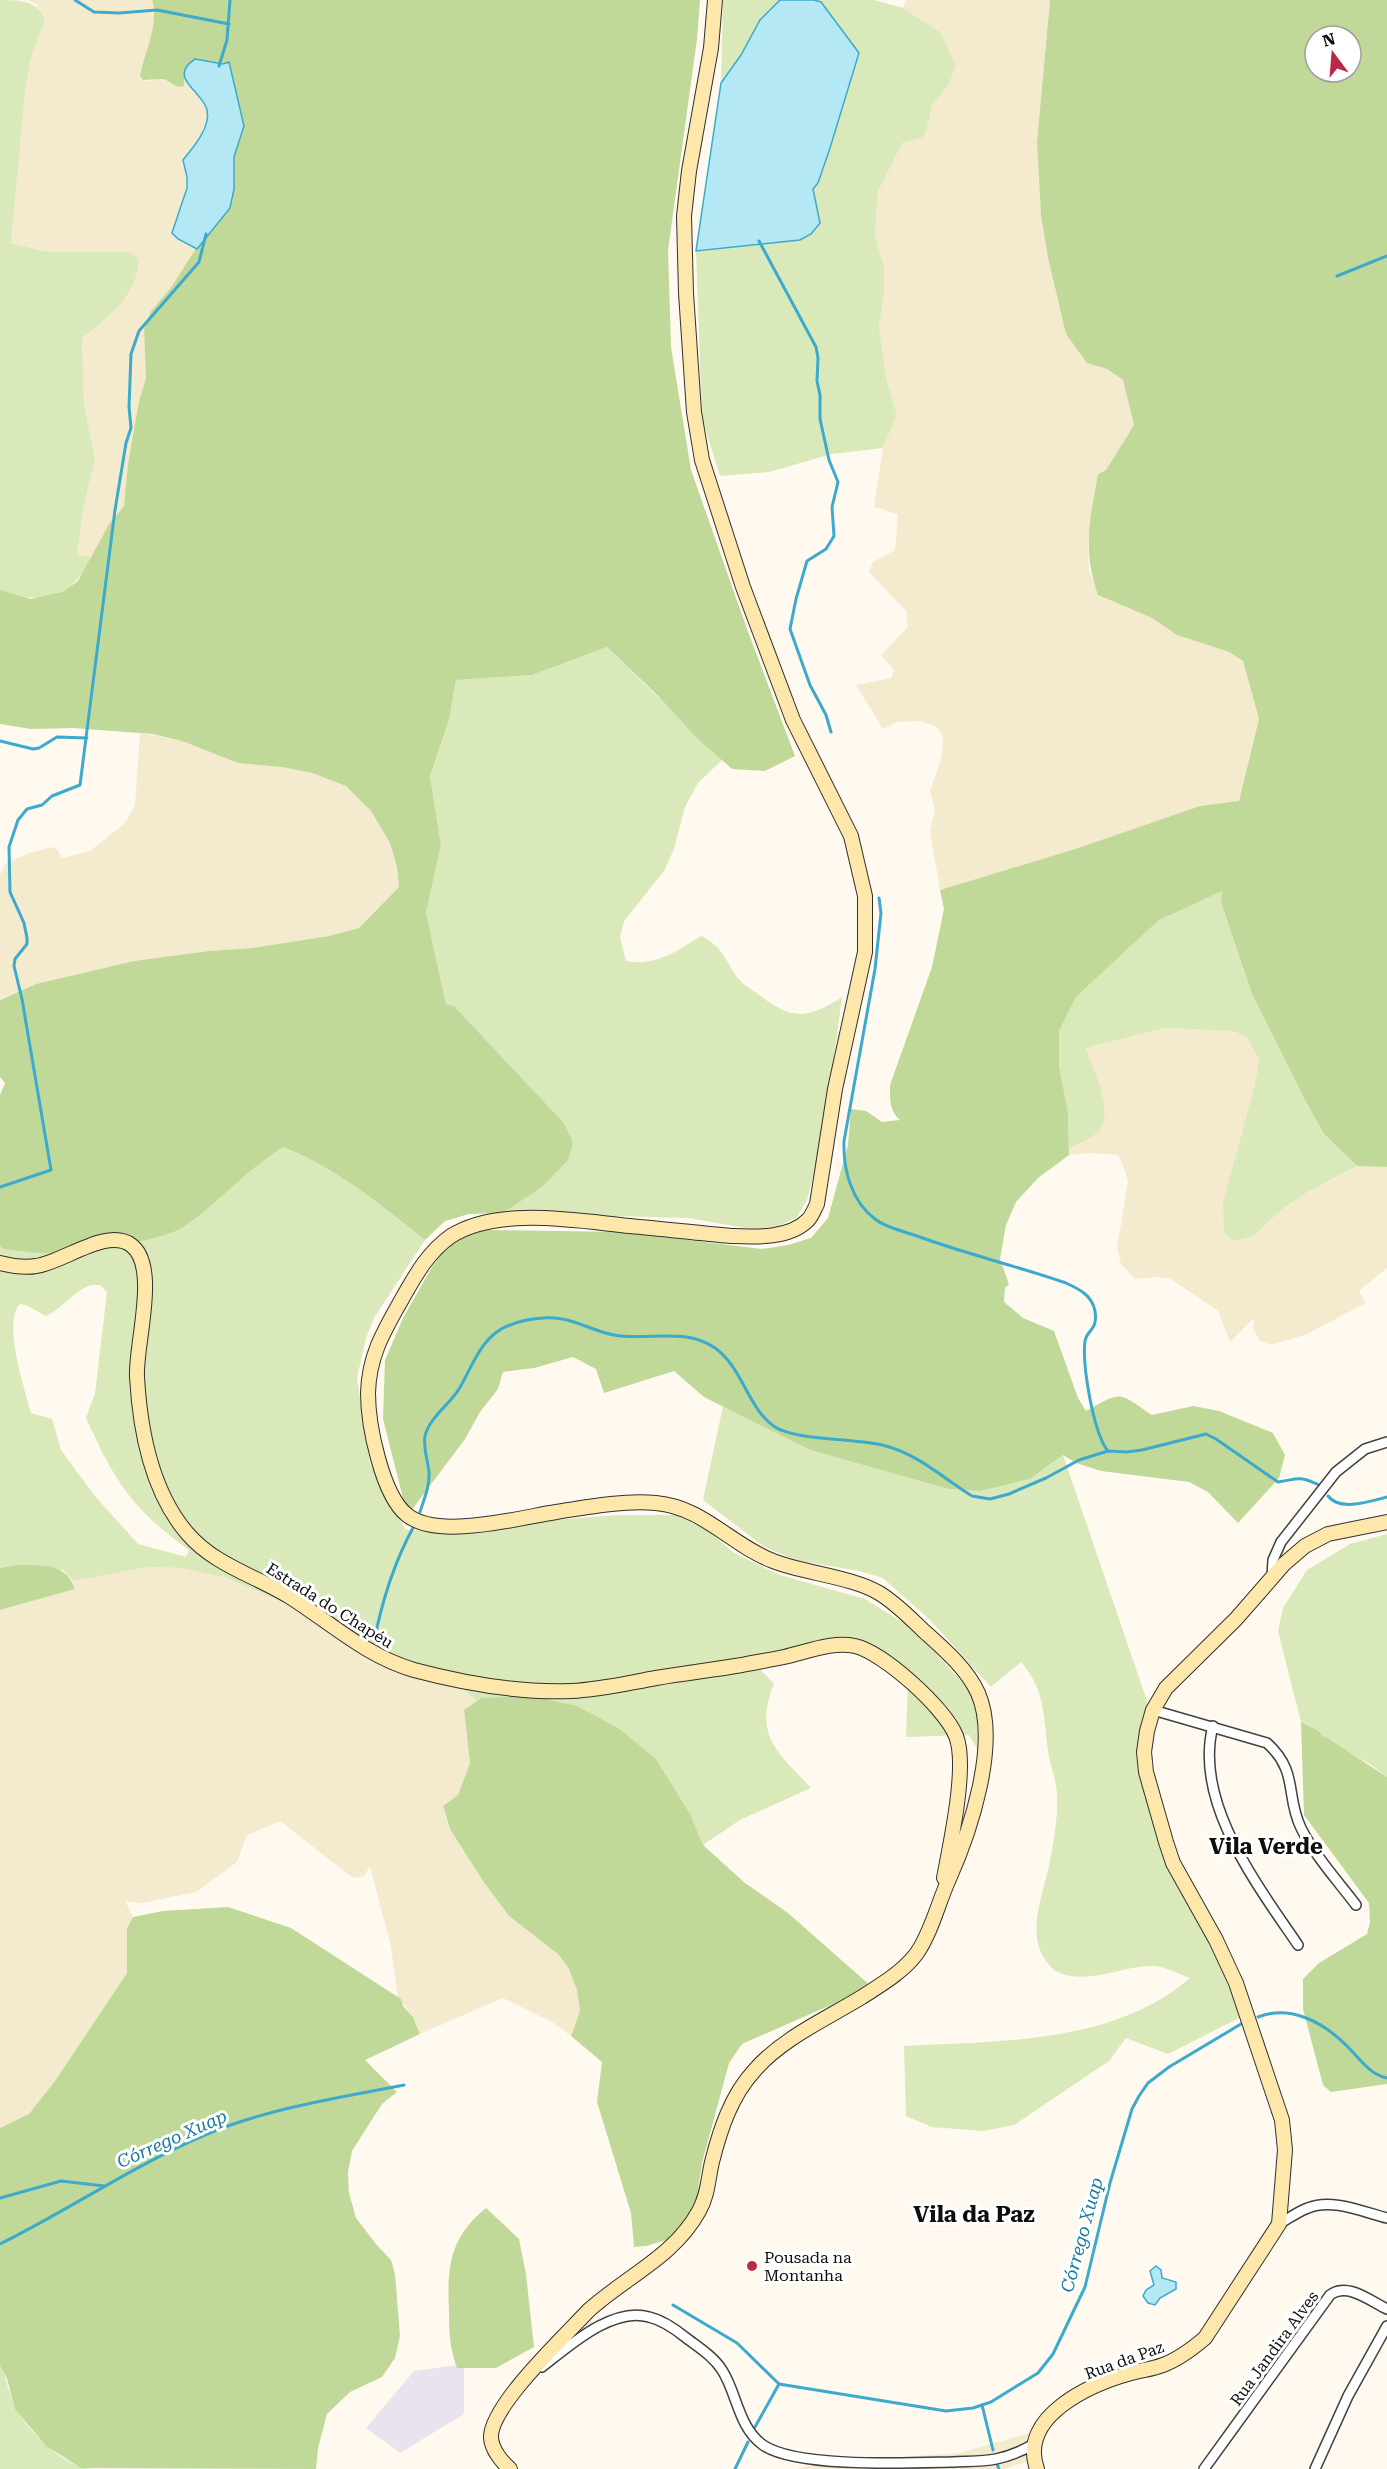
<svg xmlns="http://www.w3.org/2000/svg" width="1387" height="2469" font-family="'Roboto Serif',serif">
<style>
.industrial{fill:#eae2ec}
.farmland{fill:#f4ebcf}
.green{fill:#dae9b9;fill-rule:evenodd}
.forest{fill:#c0d998;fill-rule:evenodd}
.water{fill:#b4e8f5;stroke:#3caacc;stroke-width:1.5}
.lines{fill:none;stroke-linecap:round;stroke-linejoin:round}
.stream{stroke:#3caacc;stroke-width:3}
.street-casing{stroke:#414141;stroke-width:12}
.secondary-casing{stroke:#303030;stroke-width:16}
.street{stroke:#fff;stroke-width:9}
.secondary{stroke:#fee7ab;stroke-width:14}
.poi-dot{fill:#bd2747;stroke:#fff;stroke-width:2}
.labels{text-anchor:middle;stroke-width:6;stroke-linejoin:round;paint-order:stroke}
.street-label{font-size:16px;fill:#0e0e0e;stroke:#fff}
.poi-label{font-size:16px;fill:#0e0e0e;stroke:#fff;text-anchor:start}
.water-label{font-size:18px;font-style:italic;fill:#187a9f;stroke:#fff}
.district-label{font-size:22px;font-weight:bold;fill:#0e0e0e;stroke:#fff}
</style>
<rect width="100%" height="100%" fill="#fff9ef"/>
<path class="industrial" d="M464 2364V2414L400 2453 366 2428 414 2371Z"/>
<g class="farmland">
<path d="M28 0H152L155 27 140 76 143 80 149 81 164 79 178 87 184 86 185 80 193 92 203 100 207 108 208 119 194 147 183 160 187 177 178 239 197 249 170 289 151 311 144 331 146 378 139 401 124 506 109 524 91 557 77 556 84 505 95 459 84 403 82 338 105 320 127 296 130 252H48L11 243 25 93 30 61 45 19 36 4Z"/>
<path d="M906 0H1050L1037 142 1041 216 1048 258 1058 301 1087 363 1107 369 1123 380 1134 425 1106 470 1098 474 1088 543 1089 570 1098 595 1152 618 1177 635 1229 652 1243 661 1259 719 1239 801 1200 806 1075 849 940 890 930 831 935 811 930 791 942 756 943 738 937 727 921 721 897 722 883 729 856 685 891 678 894 670 881 655 908 627 906 611 869 572 873 562 895 550 898 514 874 507 883 448 897 415 886 377 879 326 884 294V267L875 235 878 192 903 142 926 133 932 105 949 83 956 65 940 32 903 8Z"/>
<path d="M140 733 182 741 238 763 282 767 312 773 346 786 371 811 390 843 397 867 399 887 359 928 329 936 252 948 209 951 134 961 36 984 0 999V875L5 864 27 854 51 847 58 850 62 858 90 851 124 824 135 806Z"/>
<path d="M1165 1028 1232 1031 1246 1036 1259 1060 1254 1089 1280 1211 1309 1191 1357 1166 1387 1167V1268L1359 1291 1366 1303 1307 1334 1271 1345 1260 1341 1253 1328 1254 1318 1230 1342 1218 1311 1171 1279 1155 1277 1135 1279 1121 1264 1117 1248 1128 1182 1123 1165 1118 1155 1091 1153 1069 1155V1149L1098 1132 1103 1096 1085 1048Z"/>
<path d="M149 1567 181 1568 227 1578 272 1596 297 1608 346 1646 392 1668 453 1680 477 1701 464 1710 470 1763 458 1795 443 1806 446 1819 450 1829 483 1881 509 1916 558 1954 569 1969 577 1990 580 2011 571 2036 554 2023 503 1998 420 2034 413 2017 398 1997 391 1947 370 1866 364 1876 353 1878 280 1821 247 1835 237 1862 196 1892 142 1903 125 1901 133 1917 127 1928V1973L55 2081 29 2115 0 2128V1610L75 1589 73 1581Z"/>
<path d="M1043 2429 1038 2449 1040 2457 1005 2469H797L822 2463 959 2453Z"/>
</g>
<g class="green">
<path d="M0 0C20 0 37 0 45 19L30 61 25 93 11 243 48 252H131L138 259C139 295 107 318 82 338L84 403 95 459 84 505 77 555 91 557C74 598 39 606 0 590Z"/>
<path d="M723 0H780L760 20 741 55 721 83Z"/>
<path d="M814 0H874L903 8 940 32 956 65 949 84 932 105 926 133 921 138 903 142 878 192 875 235 884 267V294L879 326 886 377 897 415 883 448 832 454 769 472 720 476 702 419 696 251 800 240 813 189 830 148 859 54 821 3Z"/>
<path d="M607 647 722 760 698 783 685 807 674 849 664 871 624 921 620 937 626 961C655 967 677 951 701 936 722 946 724 958 737 977 742 984 751 989 758 994 791 1020 807 1020 842 997L829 1094 817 1159 807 1200 797 1217 776 1227 757 1230 688 1218 503 1213 542 1187 573 1142 564 1123 454 1006 446 1004 426 913 441 845 430 776 449 720 456 680 532 675Z"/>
<path d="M1222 890 1221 902 1252 994 1306 1102 1324 1134 1357 1166 1309 1191 1280 1211 1253 1236 1233 1241 1224 1232 1223 1202 1254 1089 1259 1060 1246 1036 1232 1031 1165 1028 1086 1048C1092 1069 1117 1113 1097 1133 1090 1139 1077 1144 1069 1149L1068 1112 1059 1066V1031L1076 997 1159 920Z"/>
<path d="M284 1147C342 1172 377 1202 425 1240L374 1318 366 1338 357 1378 370 1464 405 1529 447 1534 540 1521 619 1515H690L734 1553 780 1575 865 1599 915 1630 979 1701 983 1759 969 1735 906 1737 908 1681 856 1645 758 1667 774 1684C753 1736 778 1752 811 1788L740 1820 703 1845 691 1816 481 1698 477 1701 453 1680 392 1668 346 1646 297 1608 227 1578 181 1568 149 1567 73 1581 63 1570 16 1565 0 1568V1246L3 1249 36 1253 95 1248 216 1200 265 1158ZM91 1285H100L107 1292 95 1393 86 1418C115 1482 132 1509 189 1550L186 1557 138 1544 94 1495 61 1450 52 1419 31 1413C25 1389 2 1324 20 1304 30 1305 37 1312 46 1316 64 1308 71 1292 91 1285Z"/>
<path d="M723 1406 810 1450 948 1489 980 1491 1030 1479 1063 1455 1147 1701 1143 1766 1200 1915 1243 2016 1168 2054 1126 2038 1109 2061 1014 2125 983 2131 932 2127 906 2116 904 2046C999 2041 1114 2044 1190 1978 1179 1974 1166 1967 1155 1966 1123 1964 1087 1987 1056 1971 1052 1970 1050 1965 1047 1962 1024 1933 1045 1891 1050 1860 1054 1841 1058 1817 1057 1797 1057 1783 1052 1770 1049 1757 1043 1722 1047 1691 1021 1662L991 1687 930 1620 883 1578 859 1571 795 1560 763 1546 703 1500Z"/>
<path d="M1387 1534V1777L1373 1766 1324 1738 1319 1731 1301 1722 1278 1631 1283 1608 1307 1570 1350 1544Z"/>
<path d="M0 2366C8 2380 9 2398 17 2410 33 2436 62 2466 93 2469H0Z"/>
</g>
<g class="forest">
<path d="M152 0H700L697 39 668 250 671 347 691 470 747 629 795 756 765 771 732 769 699 740 654 692 607 647 532 675 456 680 449 720 430 776 441 845 426 913 446 1004 454 1006 564 1123 573 1142 568 1160 542 1187 503 1213 469 1214 445 1221 425 1240C377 1202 342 1172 284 1147 246 1169 219 1203 183 1227 160 1243 65 1254 35 1253 24 1252 14 1250 3 1249L0 1246V1095L5 1083 0 1077V1000L36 984 134 961 209 951 252 948 329 936 359 928 399 887 397 867 390 843 371 811 346 786 312 773 282 767 238 763 182 741 152 734 73 728 31 729 0 724V590L31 599 62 592 78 581 109 524 124 506 128 464 139 401 146 378 144 330 151 311 170 289 202 239 230 208 234 189V157L238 142 240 110 229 63 188 64 185 72 184 86 178 87 164 79 143 80 140 76C145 50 159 27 152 0Z"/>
<path d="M1050 0H1387V1167L1357 1166 1324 1134 1306 1102 1252 994 1221 902 1222 891 1159 920 1076 997 1059 1031V1066L1068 1112 1069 1155 1038 1178 1016 1202 1006 1225 1000 1259 1009 1284 1005 1288 1004 1302 1023 1318 1054 1331 1078 1398 1086 1411C1123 1390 1118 1392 1152 1415L1193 1406 1219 1411 1273 1433 1285 1455 1279 1478 1238 1523 1208 1492 1189 1482 1101 1471 1076 1463 1063 1455 1030 1479 980 1491 948 1489 810 1450 704 1397 674 1371 604 1393 596 1369 573 1357 534 1368 503 1372 498 1389 480 1412 465 1439 411 1511 405 1506 383 1419 385 1360 403 1318 432 1267 450 1241 459 1237 487 1230 623 1232 762 1249 788 1245 811 1238 828 1218 848 1145 851 1109 866 1111 882 1122 900 1120C889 1111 890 1099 890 1085L932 967 944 909 940 890 1075 849 1200 806 1239 801 1259 719 1243 661 1229 652 1177 635 1152 618 1098 595C1082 549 1090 520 1098 474L1106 470 1134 425 1123 380 1107 369 1087 363 1066 334 1048 258 1041 216 1037 142ZM1315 36H1351V72H1315Z"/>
<path d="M16 1565C39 1565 67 1562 75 1589L0 1610V1568Z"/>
<path d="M532 1696 577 1706 618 1728 656 1759 691 1816 703 1845 745 1883 788 1913 872 1987 742 2044 729 2063 702 2163 696 2202 684 2230 667 2240 646 2246 634 2247 631 2213 597 2102 602 2062 571 2036 580 2011 577 1990 569 1969 558 1954 509 1916 483 1881 450 1829 443 1806 458 1795 470 1763 464 1710 481 1698Z"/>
<path d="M1301 1722 1319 1731 1324 1738 1326 1737 1387 1777V2084L1331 2092 1323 2085 1303 2009V1979L1319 1963 1367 1934 1370 1922 1369 1903 1304 1815Z"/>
<path d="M228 1907 291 1928 401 1999 403 2006 413 2017 420 2034 365 2060 397 2092 382 2104 352 2151 348 2172 349 2193 356 2218 376 2244 391 2260 395 2274 400 2336 395 2358 382 2377 350 2392 327 2414 318 2448 316 2469 81 2468 46 2446 15 2409 7 2379 0 2366V2128L29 2114 55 2081 127 1973V1928L133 1917 163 1911Z"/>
<path d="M486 2208 519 2239 526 2274 534 2347 496 2368H457C450 2349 449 2333 449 2313 447 2268 449 2238 486 2208Z"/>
</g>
<g class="water">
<path d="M780 0H814L821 2 859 53 830 148 818 183 813 189 820 223 811 234 800 240 696 251 721 83 741 55 760 20Z"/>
<path d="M195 59 223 64 229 62 244 126 234 157V189L230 208 197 249 178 239 172 233 187 188V177L183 160C193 148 211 127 207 110 204 92 166 78 195 59Z"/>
<path d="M1156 2266 1161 2270 1162 2278 1176 2282V2289L1160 2298 1155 2305 1148 2303 1143 2296 1146 2290 1154 2285 1150 2271Z"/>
</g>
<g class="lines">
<g class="stream">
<path d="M75 0 94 12 119 13 157 10 229 24"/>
<path d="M219 66 227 40 230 0"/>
<path d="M759 241 816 347 818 358 817 381 820 395V419L829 460 838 482 832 507 834 536 826 549 807 561 796 599 790 629 810 685 826 715 831 732"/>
<path d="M1337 276 1387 256"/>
<path d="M0 741 33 749 39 748 57 737 87 738"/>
<path d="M879 898 881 913 875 969 844 1141C843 1169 851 1201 875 1219 886 1228 903 1231 917 1236 966 1254 1017 1266 1066 1283 1079 1289 1092 1295 1095 1311 1098 1331 1087 1329 1085 1341 1082 1365 1093 1430 1107 1450"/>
<path d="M0 1187 51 1170 22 999 14 966 15 959 27 944V938L24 923 10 892 9 847 18 820 27 809 42 805 52 796 80 785 115 510 126 443 131 428 129 407 131 354 139 331 199 262 206 234"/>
<path d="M1328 1496C1340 1512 1371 1501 1387 1497"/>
<path d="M420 1512C424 1499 430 1486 429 1472 428 1461 423 1448 425 1436 429 1418 450 1404 459 1389 469 1372 478 1348 493 1335 509 1321 541 1315 562 1319 580 1322 596 1332 614 1335 647 1341 685 1327 715 1348 743 1368 748 1409 775 1427 797 1441 857 1438 886 1446 919 1455 943 1478 972 1496L990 1499 1009 1494 1046 1478 1079 1460 1108 1451 1127 1452 1142 1450 1206 1434 1216 1439 1278 1482C1299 1479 1299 1475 1321 1486"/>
<path d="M373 1647C381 1604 393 1564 414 1526"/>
<path d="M1258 2017C1291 2004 1324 2023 1347 2046 1360 2059 1369 2074 1387 2078"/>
<path d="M0 2198 61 2181 104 2186"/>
<path d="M0 2244C69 2210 134 2165 205 2135 268 2108 338 2098 404 2085"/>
<path d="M673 2305 737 2343 779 2384"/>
<path d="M779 2384 946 2411 973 2408 991 2402 1038 2373 1053 2354 1085 2287 1110 2183 1132 2109 1139 2096 1148 2083 1169 2067 1241 2024"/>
<path d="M982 2405 993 2450"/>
<path d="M755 2427 779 2384"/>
<path d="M997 2464 999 2469"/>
<path d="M735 2469 748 2442"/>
</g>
<g class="street-casing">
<g id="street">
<path d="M1272 1577 1273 1560 1281 1542 1336 1472 1365 1449 1387 1442"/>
<path d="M1153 1710 1267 1743C1299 1772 1285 1795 1301 1828 1315 1856 1337 1880 1356 1905"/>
<path d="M1213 1726C1193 1802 1258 1886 1298 1945"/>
<path d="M1279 2224C1288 2219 1297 2212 1308 2208 1332 2198 1363 2212 1387 2218"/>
<path d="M542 2367C569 2346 613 2306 649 2317 662 2320 675 2329 685 2337 698 2347 713 2356 722 2370 737 2393 738 2427 763 2445 796 2468 909 2463 951 2462 966 2461 982 2462 996 2459 1010 2456 1022 2451 1034 2444"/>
<path d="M1204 2469 1330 2295C1348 2282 1370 2301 1387 2309"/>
<path d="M1315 2469 1348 2396 1387 2326"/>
</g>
</g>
<g class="secondary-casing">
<g id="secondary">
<path d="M0 1263C12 1266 24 1268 36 1266 62 1263 107 1227 131 1245 160 1266 135 1345 137 1377 140 1430 152 1492 187 1533 214 1565 256 1576 290 1597 331 1623 366 1656 414 1670 463 1683 520 1693 571 1691 600 1690 628 1683 656 1678 685 1673 713 1670 742 1665 756 1662 770 1660 784 1657 807 1652 832 1641 855 1646 884 1653 945 1708 956 1736 968 1766 950 1845 944 1878"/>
<path d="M510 2469C502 2462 492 2450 491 2438 489 2407 565 2336 588 2311 625 2277 674 2257 699 2211 708 2195 708 2179 712 2162 720 2130 731 2096 754 2071 781 2039 826 2019 862 1997 882 1984 903 1972 917 1953 932 1931 938 1903 949 1879 970 1832 1000 1743 978 1693 967 1669 945 1650 925 1632 911 1619 896 1603 879 1593 853 1577 803 1573 773 1561 731 1545 703 1507 656 1503 624 1500 587 1507 556 1512 518 1518 438 1540 407 1515 382 1495 368 1425 368 1393 369 1355 384 1331 402 1299 415 1276 428 1252 451 1236 498 1206 578 1221 630 1226 664 1229 697 1233 731 1236 755 1237 789 1239 808 1220 812 1216 815 1208 817 1204L835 1089 865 952V896L851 836 793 720 743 587 702 460 694 412 686 293 684 216 689 171 711 48 715 0"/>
<path d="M1037 2469C1018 2416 1091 2384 1131 2373 1142 2370 1153 2369 1163 2365 1179 2359 1192 2349 1205 2338L1279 2224 1285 2150 1282 2120 1236 1983 1216 1940 1173 1863 1166 1842 1146 1772 1144 1752 1147 1731 1153 1710 1166 1688 1236 1619 1284 1564 1305 1546 1328 1534 1387 1522"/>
</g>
</g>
<use href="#street" class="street"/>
<use href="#secondary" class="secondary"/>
</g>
<circle class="poi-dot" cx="752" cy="2266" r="6"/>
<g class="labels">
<g class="street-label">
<text transform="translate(330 1605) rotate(32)" y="6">Estrada do Chapéu</text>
<text transform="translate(1274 2348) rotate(-54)" y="6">Rua Jandira Alves</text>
<text transform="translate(1124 2360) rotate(-20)" y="6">Rua da Paz</text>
</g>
<g class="poi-label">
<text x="764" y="2263">Pousada na<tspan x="764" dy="18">Montanha</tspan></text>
</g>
<g class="water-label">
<text transform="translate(172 2139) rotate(-24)" y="6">Córrego Xuap</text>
<text transform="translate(1082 2235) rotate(-75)" y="6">Córrego Xuap</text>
</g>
<g class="district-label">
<text x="1266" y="1854">Vila Verde</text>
<text x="974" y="2222">Vila da Paz</text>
</g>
</g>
<g transform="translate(1333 54) rotate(344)"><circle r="28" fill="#ffffff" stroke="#9f9f9f" stroke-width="1.5"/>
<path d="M0-4.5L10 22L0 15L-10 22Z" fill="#bd2747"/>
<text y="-9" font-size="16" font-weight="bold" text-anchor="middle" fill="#0e0e0e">N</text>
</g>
</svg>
